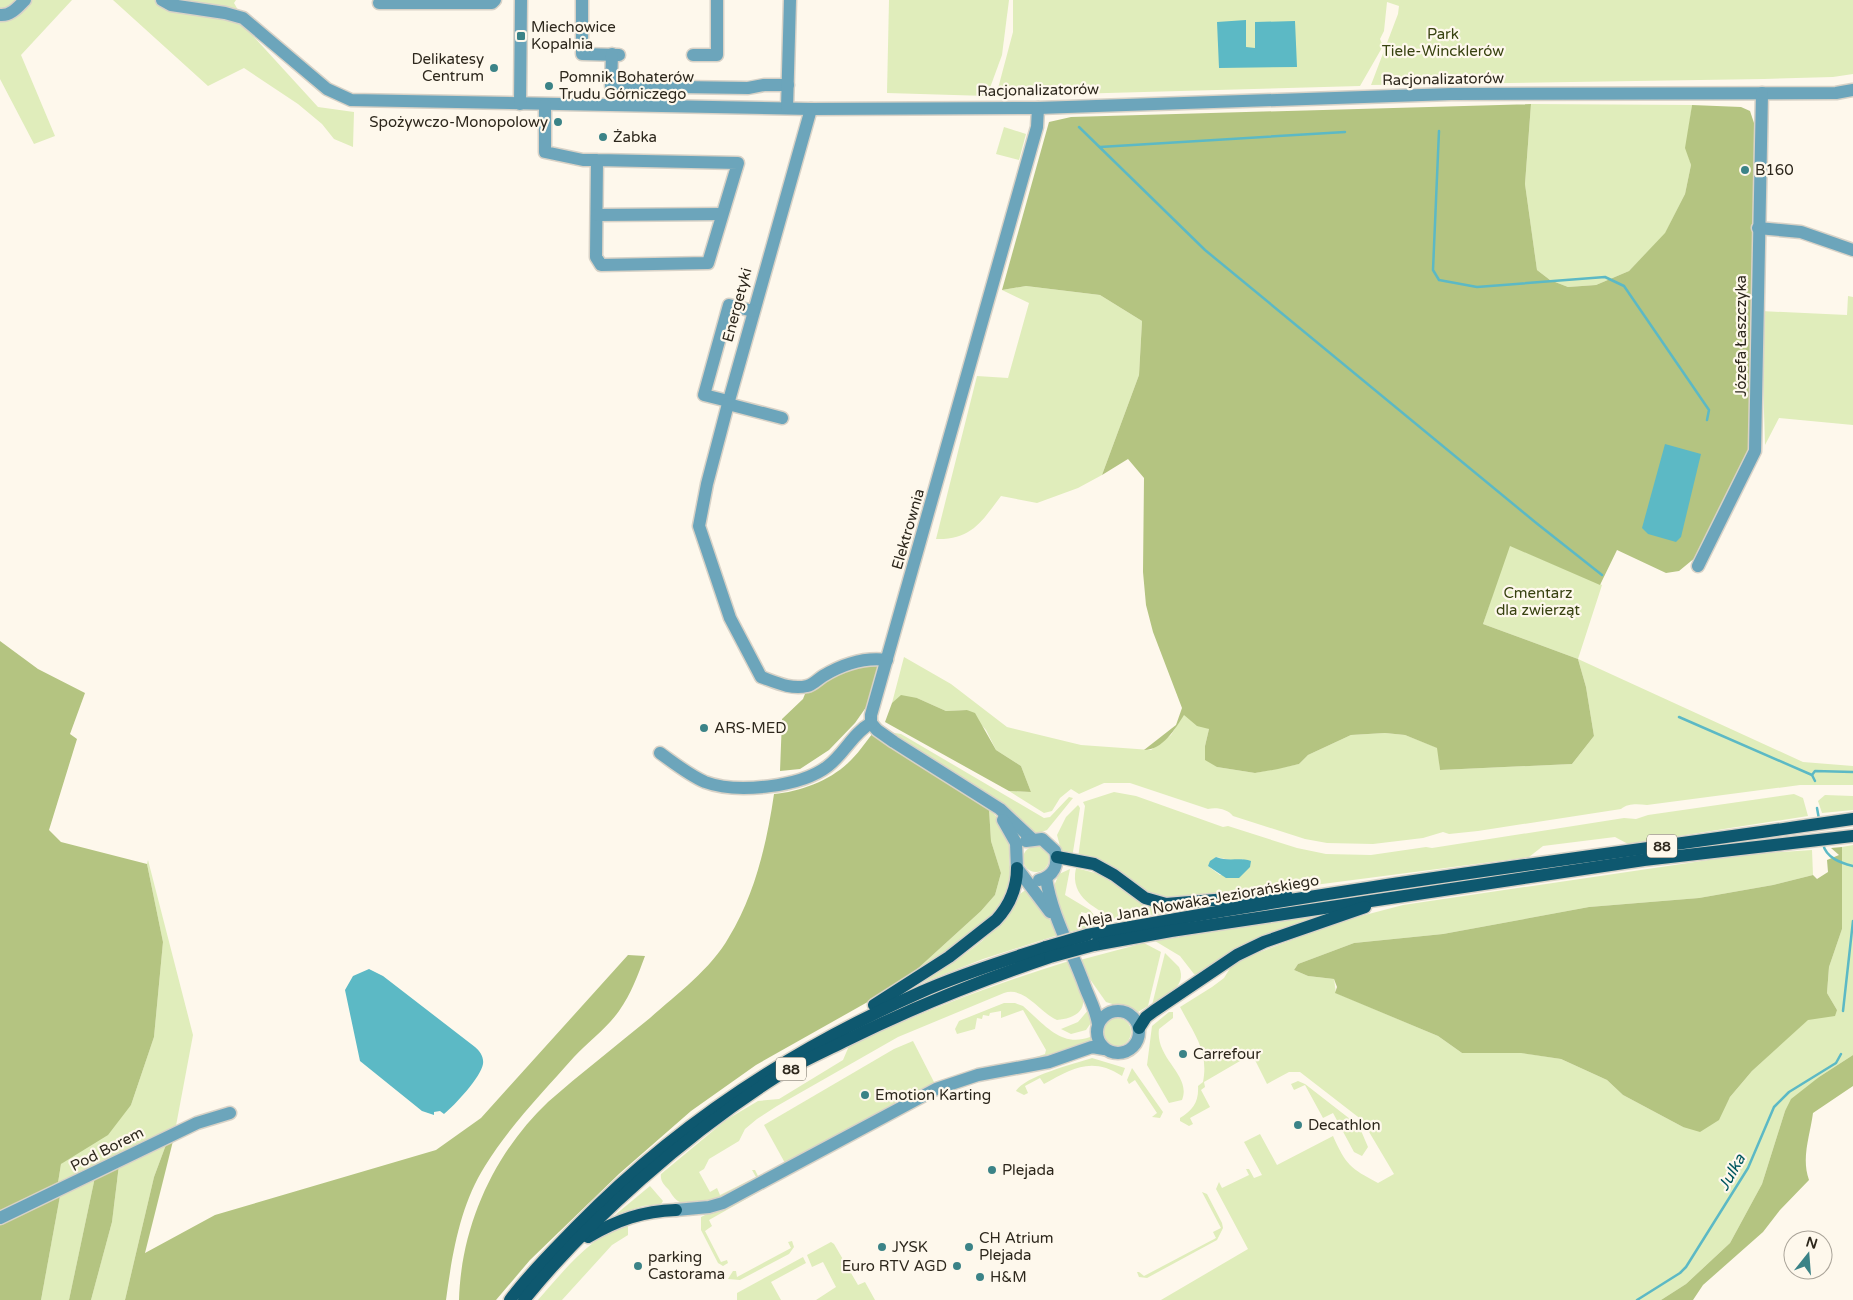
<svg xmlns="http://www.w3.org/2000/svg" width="1853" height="1300" font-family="'Varela Round',sans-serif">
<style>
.green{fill:#e0edbb;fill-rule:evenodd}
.forest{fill:#b4c481}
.water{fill:#5cb9c5}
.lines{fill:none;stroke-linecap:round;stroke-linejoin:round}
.stream{stroke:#5cb9c5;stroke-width:2.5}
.minor-casing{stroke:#d8d2c7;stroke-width:15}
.major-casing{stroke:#d8d2c7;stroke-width:15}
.minor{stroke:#6ca5bb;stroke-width:12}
.major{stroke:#0e586f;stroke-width:12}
.major-bridge-casing{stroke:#d8d2c7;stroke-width:15;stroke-linecap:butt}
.major-bridge{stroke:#0e586f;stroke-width:12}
.poi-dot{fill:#3b8387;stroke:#fef8ec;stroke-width:2}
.labels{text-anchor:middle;stroke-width:4.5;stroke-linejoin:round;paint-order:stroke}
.shield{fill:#fef8ec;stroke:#6c665a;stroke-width:1}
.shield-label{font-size:14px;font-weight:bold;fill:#2d271c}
.poi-label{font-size:15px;fill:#2d271c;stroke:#fef8ec;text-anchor:start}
.park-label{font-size:15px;fill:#384210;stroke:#fef8ec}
.street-label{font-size:15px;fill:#2d271c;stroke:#fef8ec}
.water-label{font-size:16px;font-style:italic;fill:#00575f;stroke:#fef8ec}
</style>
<rect width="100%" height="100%" fill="#fef8ec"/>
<g class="green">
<path d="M0 0H72L21 55 55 136 34 144 0 79Z"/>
<path d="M113 0H236L234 3 253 36 318 107 354 112 353 147 334 139 322 124 298 104 244 68 208 86Z"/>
<path d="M889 0H1009L1002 55 987 96 887 93Z"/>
<path d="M1013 0H1853V74L1833 77 1764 79 1371 85 1398 14 1399 6 1387 2 1384 31 1380 39 1383 46 1360 86 996 96 1013 32Z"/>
<path d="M1531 104 1692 105 1686 148 1691 165 1685 194 1665 234 1629 271 1596 285 1568 287 1550 280 1537 270 1525 184Z"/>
<path d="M1004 127 1026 134 1019 160 996 154Z"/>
<path d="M1026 286 1100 295 1142 321 1139 375 1102 475 1078 488 1037 503 1001 496C982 521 972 540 936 539L977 376 1008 378 1029 303 1002 290Z"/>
<path d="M1848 296 1853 297V425L1779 418 1765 445 1761 311 1847 315Z"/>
<path d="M1509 545 1602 585 1578 659 1803 762 1853 766V785H1800L1647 805C1638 804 1628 803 1621 809L1478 831 1449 834 1443 832 1423 838 1373 844 1327 843 1305 839 1233 816C1228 809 1216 807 1208 809L1130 783H1104L1079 794 1071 789 1060 798 1052 811 1044 813 1009 791 1031 792 1021 766 996 750 986 730 967 710 946 711 917 698 892 703 904 657 951 684 1007 727 1081 745 1151 750 1171 735 1184 714 1209 729 1205 746 1217 767 1255 773 1299 764 1308 755 1351 735 1385 733 1405 735 1438 748 1440 770 1572 764 1594 736 1586 687 1578 659 1483 624Z"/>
<path d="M889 732 901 734 1044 818 1050 817 1069 797 1073 798 1047 830 1039 833 1029 832Z"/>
<path d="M1114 792 1136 796 1223 827 1228 826 1297 848 1326 854 1371 855 1426 847 1432 848 1624 818 1636 819 1648 815 1794 794 1803 798 1808 816 1628 844 1615 837 1543 846 1529 857 1276 890 1164 898 1146 893 1078 858 1085 806 1083 802ZM1216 857 1235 861 1243 859 1246 869 1243 873 1220 875 1208 866Z"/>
<path d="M1825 795 1853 796V810L1822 813 1818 801Z"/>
<path d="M1078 805 1080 808 1072 858 1061 850 1057 835 1066 817Z"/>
<path d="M989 809C999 819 1009 829 1011 844 1012 848 1009 854 1009 859 1009 866 1013 875 1011 882 999 924 937 957 903 982L981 911 995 895 1001 873 991 841Z"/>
<path d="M1853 845V1055L1819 1077 1785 1111 1762 1184 1730 1243 1686 1284 1661 1300H1161L1248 1249 1216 1189 1219 1182 1222 1188 1249 1175 1246 1169H1249L1254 1178 1262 1175 1244 1142 1260 1134 1277 1165 1333 1136C1346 1165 1350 1168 1378 1183L1394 1174 1362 1120 1300 1072H1289L1267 1084 1252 1054 1204 1082 1205 1087 1201 1090 1210 1107 1190 1118 1193 1124 1189 1126 1180 1121V1118C1193 1110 1199 1102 1198 1086L1203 1082C1209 1051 1194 1034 1180 1007L1212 987 1224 978 1232 965 1247 957 1342 921 1403 905 1749 854 1812 850 1813 875 1773 885 1699 898 1589 907 1443 934 1354 943 1298 964 1294 970 1308 976 1334 979 1336 993 1438 1036 1462 1053H1522L1561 1059 1607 1080 1623 1095 1683 1127 1718 1120 1730 1097 1752 1071 1808 1019 1837 1010 1827 993 1829 967 1842 929V847Z"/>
<circle cx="1036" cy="859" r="13"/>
<path d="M148 860 193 1035 175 1131 57 1189 61 1164 131 1105 154 1037 163 942 147 864Z"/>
<path d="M1076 868 1099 874 1140 901 1198 906 1119 921C1097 909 1069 898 1076 868Z"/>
<path d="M1070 869 1065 895 1090 910 1094 915 1081 912 1082 918 1100 919 1110 924 1069 932 1053 888 1059 874Z"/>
<path d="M1027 890 1040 903 1058 935 983 959 922 983C948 965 978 948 999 925 1009 915 1013 894 1027 890Z"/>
<path d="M1317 915 1314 921 1197 975 1194 974 1180 956 1155 941Z"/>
<path d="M1144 943 1161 952 1148 1006 1138 1012 1106 1002 1087 975 1080 960Z"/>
<path d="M1165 953 1179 967C1188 987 1165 996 1152 1005Z"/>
<path d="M1069 961C1080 985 1100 1016 1057 1020 1040 1013 1025 986 1004 993L898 1037 777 1106 757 1119 745 1129 739 1141 709 1159 704 1169 699 1172 710 1192 717 1188 720 1195 756 1177 752 1170H755L758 1176C751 1189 698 1207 683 1203 676 1202 672 1195 669 1190 664 1185 660 1181 661 1174L726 1120 758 1101 779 1099 843 1060 849 1046 858 1041C927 1010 997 983 1069 961Z"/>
<path d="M1004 1003H1015L1023 1006C1044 1024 1061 1048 1090 1037L1092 1040 1036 1059V1057L1045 1054 1046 1050 1023 1010 1001 1018V1011L990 1013 989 1016 983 1015 982 1019 977 1018 975 1029 957 1034 955 1029 959 1021Z"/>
<path d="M1089 1009 1093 1020 1086 1030 1071 1034 1061 1029 1078 1022Z"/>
<path d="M1169 1012H1173V1018L1159 1029C1155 1059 1192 1075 1182 1100L1169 1103 1147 1065 1152 1026Z"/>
<circle cx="1117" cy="1032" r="14"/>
<path d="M913 1041 935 1084 785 1163 764 1125 894 1049Z"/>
<path d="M1092 1058 1125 1068 1122 1076C1091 1056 1072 1069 1044 1084L1040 1078 1025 1086 1028 1093 1024 1095 1016 1091C1025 1076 1074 1064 1092 1058Z"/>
<path d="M1132 1068 1163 1112 1160 1118 1152 1117 1157 1113 1135 1080 1129 1084 1127 1080Z"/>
<path d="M1298 1081 1305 1084 1359 1126 1368 1147 1362 1156 1354 1152 1333 1113 1323 1118 1305 1085 1294 1090 1291 1084Z"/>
<path d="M167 1142 154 1177 125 1300H91L112 1222 119 1165Z"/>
<path d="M95 1177 69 1300H41L60 1196Z"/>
<path d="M650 1186 663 1201 661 1204 643 1206 615 1215Z"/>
<path d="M760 1188 764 1189 709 1220 712 1226 705 1231 721 1262 727 1260 728 1263 723 1266 718 1263 701 1230V1217Z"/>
<path d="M1202 1192 1207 1194 1222 1223 1223 1228 1217 1240 1147 1278 1139 1277 1137 1272H1139L1144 1276 1216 1238 1213 1232 1221 1228Z"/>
<path d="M628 1221V1235L612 1245 562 1300H538C564 1270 591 1237 628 1221Z"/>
<path d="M792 1241 794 1247 789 1254 740 1280 728 1279 733 1271H736L737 1277 791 1248 788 1242Z"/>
<path d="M831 1242 834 1244 858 1285 865 1282 875 1300H816L836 1287 823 1262 812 1267 807 1255Z"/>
<path d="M803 1257 806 1263 771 1282 781 1300H737V1293Z"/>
</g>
<g class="forest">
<path d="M1531 104 1525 184 1537 270 1550 280 1568 287 1596 285 1629 271 1665 233 1685 194 1691 165 1685 148 1692 105 1741 107 1750 111 1754 123 1753 443 1696 557 1679 571 1666 573 1617 550 1600 585 1510 546 1483 624 1578 659 1586 687 1594 736 1572 764 1440 770 1437 748 1405 735 1385 733 1351 735 1308 755 1299 764 1278 769 1255 773 1217 767 1205 760V746L1209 729 1197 726 1184 715C1175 729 1163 750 1144 750L1176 725 1182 708 1153 632 1146 605 1143 572 1144 478 1128 459 1102 475 1139 375 1142 321 1100 295 1026 286 1002 290 1049 122 1071 117Z"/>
<path d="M0 641 38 669 85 693 70 734 77 739 49 830 61 842 147 864 163 942 154 1037 131 1105 108 1135 61 1164 57 1189 0 1215Z"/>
<path d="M881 659 869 703 855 723 829 750 800 769 780 771 782 719 803 699 808 686 824 675Z"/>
<path d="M901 695 917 698 946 711 967 710 975 713 996 750 1021 766 1031 792 1009 791 885 722 892 703Z"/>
<path d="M873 733 989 809 991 841 1001 873 995 895 981 911 903 982 756 1065 691 1111 620 1173 530 1260 496 1300H459C461 1226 494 1153 548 1102 581 1073 616 1046 650 1018 677 994 711 969 729 937 755 895 767 842 774 794 799 792 829 781 848 763 857 755 865 743 873 733Z"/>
<path d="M1842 847V929L1829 967 1827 993 1837 1010 1835 1016 1808 1020 1752 1071 1730 1097 1719 1120 1700 1132 1683 1127 1623 1095 1607 1080 1561 1059 1521 1053H1462L1438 1036 1335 993 1337 987 1334 979 1308 976 1294 970 1298 964 1354 943 1443 934 1589 907 1699 898 1773 885 1813 875 1817 879 1828 872 1827 860 1839 855 1831 848Z"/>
<path d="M628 955 645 956C638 975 631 994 619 1011 607 1028 588 1042 574 1057 543 1092 509 1127 485 1166 460 1205 452 1255 446 1300H125L154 1177 167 1142 173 1141 145 1253 215 1215 436 1150 481 1118Z"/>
<path d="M1853 1055V1086L1813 1113C1810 1136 1801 1158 1809 1180L1780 1210 1763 1232 1703 1285 1693 1300H1661L1686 1284 1730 1243 1762 1184 1785 1111 1791 1099 1819 1077Z"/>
<path d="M119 1165 112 1222 91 1300H69L95 1177Z"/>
<path d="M60 1196 41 1300H0V1223Z"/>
</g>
<g class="water">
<path d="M1246 20V47L1255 48V22L1295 21 1297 67 1219 68 1217 22Z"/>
<path d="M1665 444 1701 454 1681 537 1676 542 1648 534 1642 528Z"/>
<path d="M1216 857C1229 862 1239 857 1251 861L1250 867 1239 878H1226L1208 866 1210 861Z"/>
<path d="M369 969 383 976 475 1047C480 1051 484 1057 483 1064 481 1077 454 1106 444 1114L440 1111 434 1112V1115L422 1111 360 1061 345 990 353 976Z"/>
</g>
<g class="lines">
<g class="stream">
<path d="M1079 127 1205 250 1535 522 1602 575"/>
<path d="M1439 131 1433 270 1439 280 1477 287 1605 277 1624 286 1709 410 1707 420"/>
<path d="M1100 147 1345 132"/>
<path d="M1679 717 1812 775 1815 781"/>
<path d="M1812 775 1815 771 1853 772"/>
<path d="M1817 808 1819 819"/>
<path d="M1823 844C1826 858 1841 863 1853 866"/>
<path d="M1843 1011 1853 921"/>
<path d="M1637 1300 1680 1273 1686 1267 1748 1168 1774 1107 1789 1092 1836 1063 1841 1054"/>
</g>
<g class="minor-casing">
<g id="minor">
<path d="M162 0 171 5 225 13 243 18 327 89 351 100 811 109 1038 108 1451 94 1836 93 1853 90"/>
<path d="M582 0V54L619 55"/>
<path d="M379 3H492L495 0"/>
<path d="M0 15C11 16 18 7 25 0"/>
<path d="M612 54 611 86 748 88 764 85H788"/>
<path d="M693 55H717V0"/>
<path d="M520 104 521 0"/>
<path d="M545 105V152L583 160H597L738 163 708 263 601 265 596 257 597 160"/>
<path d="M787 108 790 0"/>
<path d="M811 109 728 404 707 484 699 526 730 618 761 677C775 682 791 690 807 686 813 685 818 679 823 676 843 664 865 657 887 660"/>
<path d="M597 215 722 214"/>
<path d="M1758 228 1801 232 1853 250"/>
<path d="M728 401 704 395 729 305 753 311"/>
<path d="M728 404 782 418"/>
<path d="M1698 566 1755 451 1762 93"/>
<path d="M871 723V715L1037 127 1038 108"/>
<path d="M871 723 877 730 894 742 1000 809 1032 839"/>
<path d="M660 753C674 763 689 775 705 782 737 794 801 787 828 766 844 754 853 733 871 723"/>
<path d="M1003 820 1016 843 1017 868 1050 912"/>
<path d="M1026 841 1042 839 1055 851C1059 865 1054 876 1039 880"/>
<path d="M1046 878C1052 917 1072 950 1085 987 1090 1000 1096 1010 1098 1024"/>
<circle cx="1118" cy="1032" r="21"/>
<path d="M676 1210 709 1207 723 1203 936 1089 978 1075 1049 1062 1092 1047 1104 1049"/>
<path d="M0 1218 197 1123 230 1113"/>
</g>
</g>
<g class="major-casing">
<g id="major">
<path d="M1057 857 1094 864 1114 875 1145 898 1166 904 1286 894"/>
<path d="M1087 935C1341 887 1598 856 1853 819"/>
<path d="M1094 945 1171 931 1644 860 1853 836"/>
<path d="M874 1005 949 957 996 920C1009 906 1017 888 1017 868"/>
<path d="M1139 1028 1146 1017 1154 1011 1237 955 1264 942 1365 907"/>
<path d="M588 1237C617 1220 643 1211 676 1210"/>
<path d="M510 1300C529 1274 553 1251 576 1227 674 1126 792 1049 921 992 961 974 1004 961 1046 947"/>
<path d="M524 1300C589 1219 688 1133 776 1077 797 1063 821 1053 843 1042 911 1008 979 981 1050 957"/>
</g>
</g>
<use href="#minor" class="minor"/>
<use href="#major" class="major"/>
<g class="major-bridge-casing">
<g id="major-bridge">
<path d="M1046 947 1087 935"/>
<path d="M1050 957 1094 945"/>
</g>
</g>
<use href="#major-bridge" class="major-bridge"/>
</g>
<g class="poi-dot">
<rect x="516" y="31" width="10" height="10" rx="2.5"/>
<circle cx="494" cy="68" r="5"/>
<circle cx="549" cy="86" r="5"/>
<circle cx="558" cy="122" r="5"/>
<circle cx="603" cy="137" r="5"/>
<circle cx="1745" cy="170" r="5"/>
<circle cx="704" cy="728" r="5"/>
<circle cx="1183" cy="1054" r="5"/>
<circle cx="865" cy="1095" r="5"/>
<circle cx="1298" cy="1125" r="5"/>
<circle cx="992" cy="1170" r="5"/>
<circle cx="882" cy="1247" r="5"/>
<circle cx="969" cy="1247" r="5"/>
<circle cx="638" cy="1266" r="5"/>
<circle cx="957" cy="1266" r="5"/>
<circle cx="980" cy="1277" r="5"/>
</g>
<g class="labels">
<g class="shield">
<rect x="1647" y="834.5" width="30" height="23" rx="4"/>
<rect x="776" y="1057.5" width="30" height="23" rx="4"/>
</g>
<g class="shield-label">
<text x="1662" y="851">88</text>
<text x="791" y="1074">88</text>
</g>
<g class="poi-label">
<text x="531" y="32">Miechowice<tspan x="531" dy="17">Kopalnia</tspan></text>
<text x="484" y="64" text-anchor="end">Delikatesy<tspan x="484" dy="17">Centrum</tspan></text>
<text x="559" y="82">Pomnik Bohaterów<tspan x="559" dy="17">Trudu Górniczego</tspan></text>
<text x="548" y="127" text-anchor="end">Spożywczo-Monopolowy</text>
<text x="613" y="142">Żabka</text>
<text x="1755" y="175">B160</text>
<text x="714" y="733">ARS-MED</text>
<text x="1193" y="1059">Carrefour</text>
<text x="875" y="1100">Emotion Karting</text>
<text x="1308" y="1130">Decathlon</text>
<text x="1002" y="1175">Plejada</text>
<text x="979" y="1243">CH Atrium<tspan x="979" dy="17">Plejada</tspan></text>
<text x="892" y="1252">JYSK</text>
<text x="648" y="1262">parking<tspan x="648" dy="17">Castorama</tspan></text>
<text x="947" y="1271" text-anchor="end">Euro RTV AGD</text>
<text x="990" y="1282">H&amp;M</text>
</g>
<g class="park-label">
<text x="1443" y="39">Park<tspan x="1443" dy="17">Tiele-Wincklerów</tspan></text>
<text x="1538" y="598">Cmentarz<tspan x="1538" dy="17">dla zwierząt</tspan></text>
</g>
<g class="street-label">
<text transform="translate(1443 79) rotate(-1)" y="5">Racjonalizatorów</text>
<text transform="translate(1038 90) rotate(-1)" y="5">Racjonalizatorów</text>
<text transform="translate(737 305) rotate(-75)" y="5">Energetyki</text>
<text transform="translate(1741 336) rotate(-90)" y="5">Józefa Łaszczyka</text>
<text transform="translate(908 529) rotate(-74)" y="5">Elektrownia</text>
<text transform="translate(1198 901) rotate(-10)" y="5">Aleja Jana Nowaka-Jeziorańskiego</text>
<text transform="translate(107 1149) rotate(-27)" y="5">Pod Borem</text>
</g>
<g class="water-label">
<text transform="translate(1731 1172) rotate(-61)" y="6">Julka</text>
</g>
</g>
<g transform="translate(1808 1255) rotate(17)"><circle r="24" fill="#fef8ec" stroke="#aaa499"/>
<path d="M0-4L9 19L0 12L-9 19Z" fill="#3b8387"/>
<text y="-8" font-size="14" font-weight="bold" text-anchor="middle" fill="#2d271c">N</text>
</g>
</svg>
